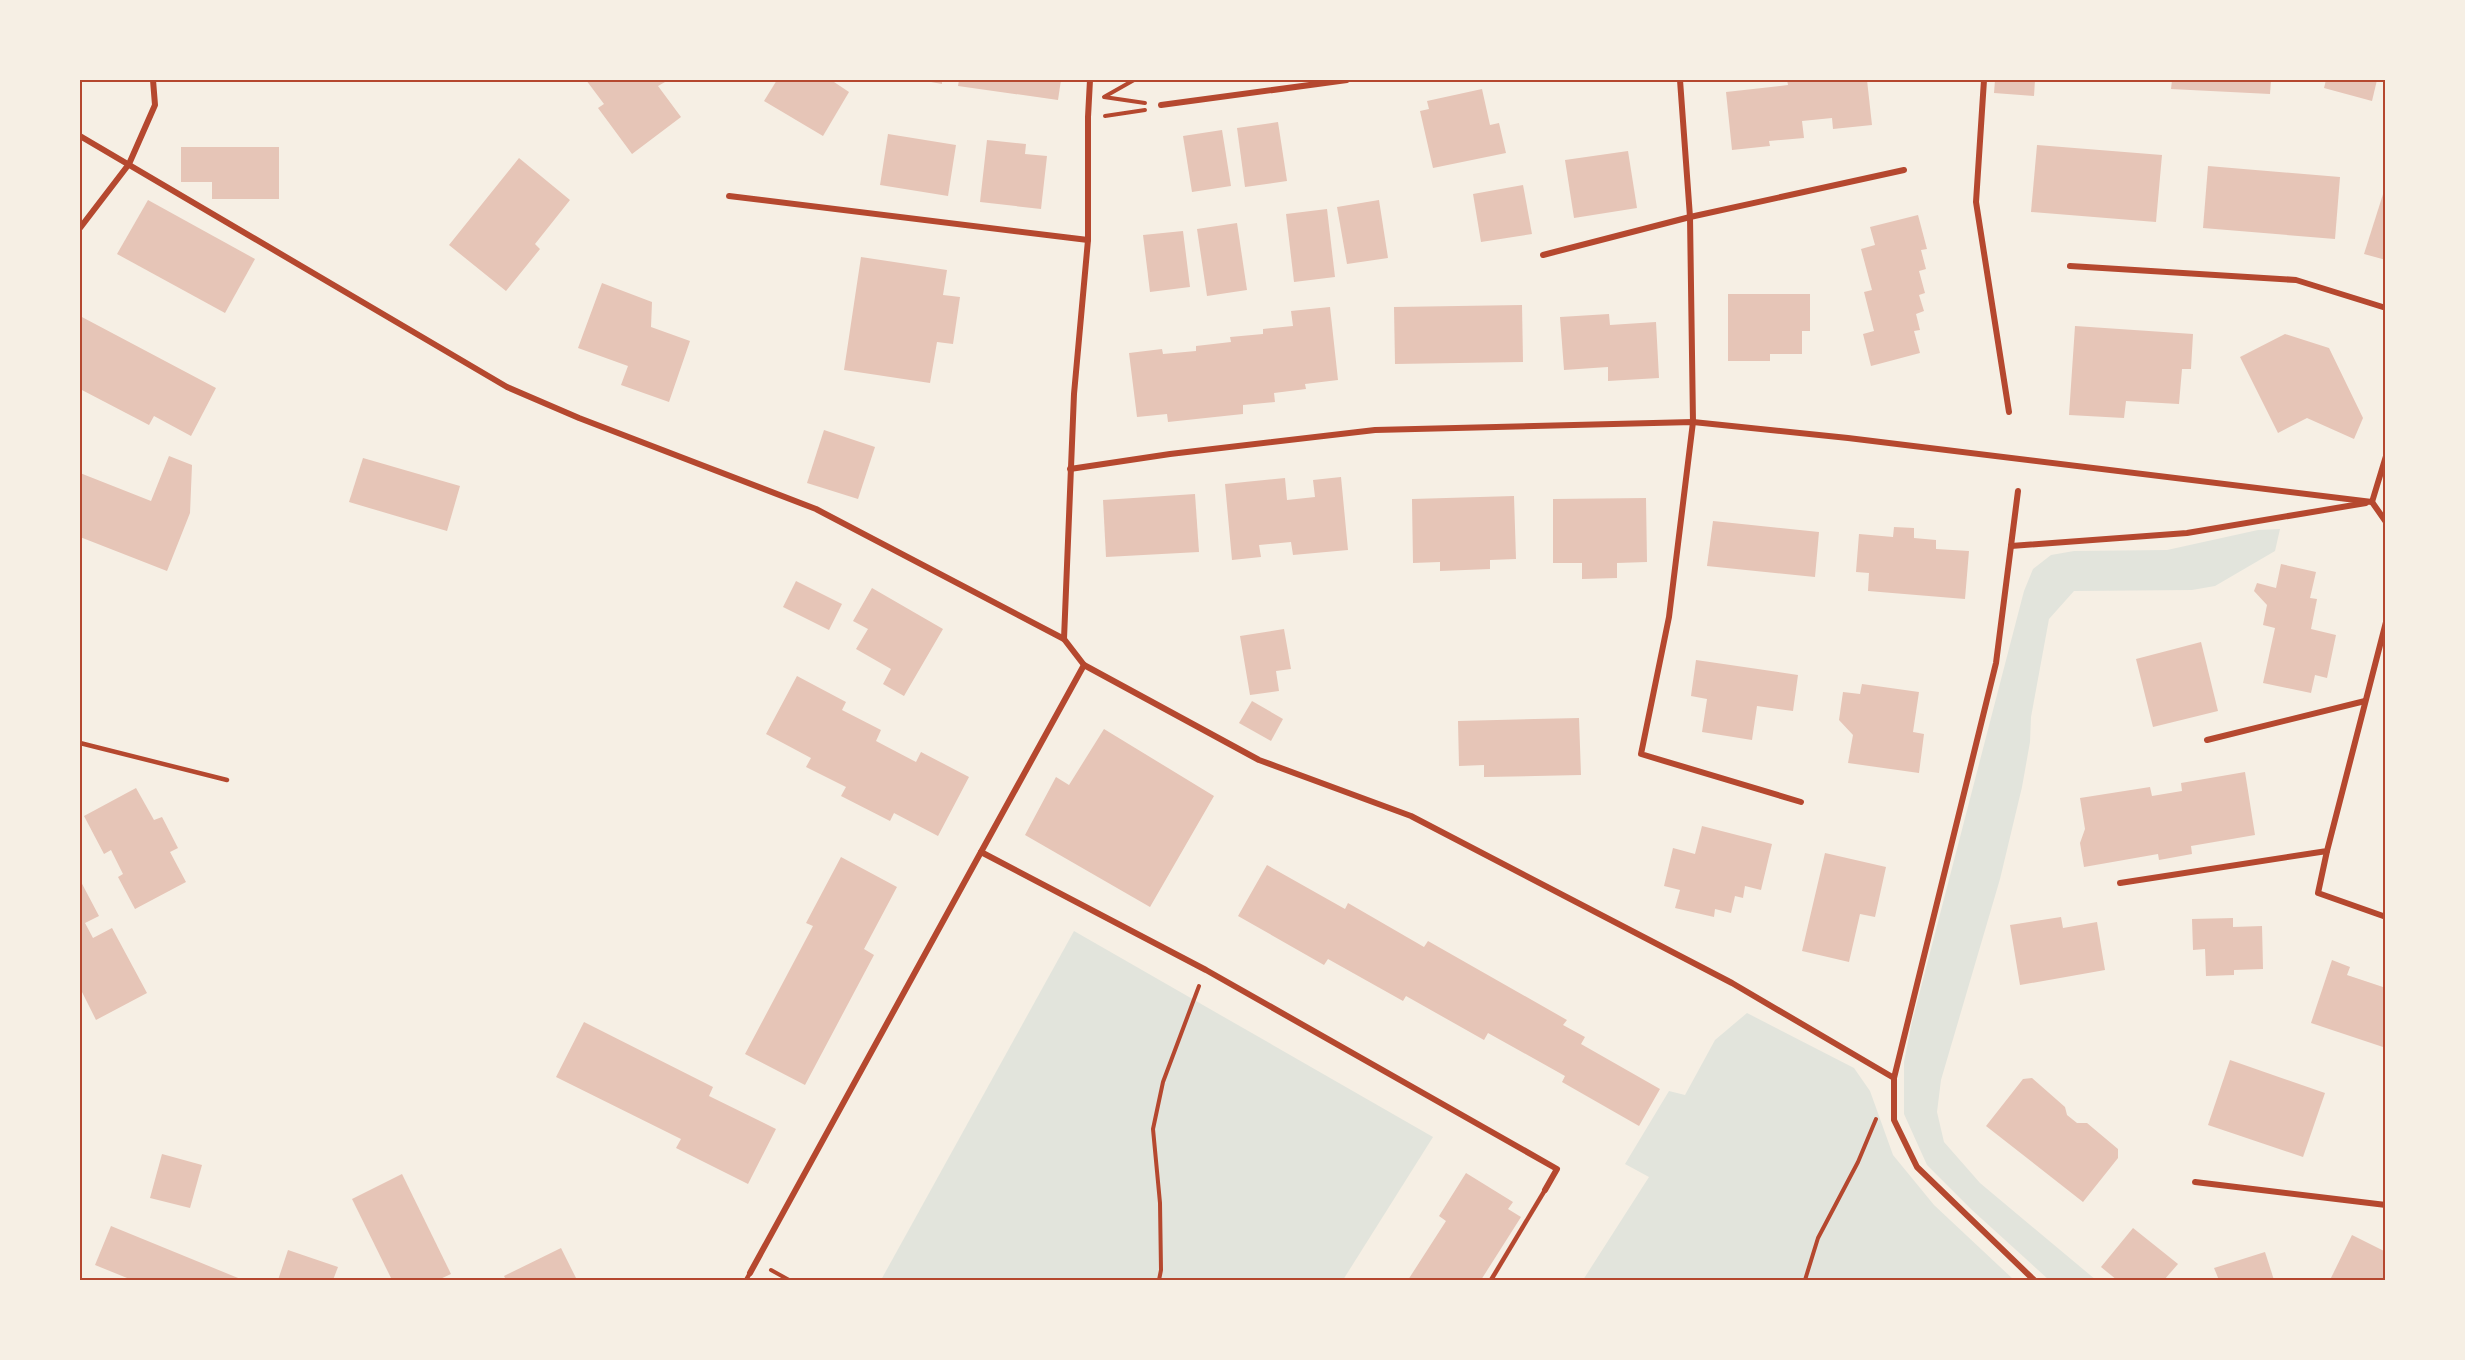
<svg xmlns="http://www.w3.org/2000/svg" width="2465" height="1360" font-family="Jost,sans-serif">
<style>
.green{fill:#e2e4dc}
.building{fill:#e6c5b7}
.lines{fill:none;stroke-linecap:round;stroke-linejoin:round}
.path{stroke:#b5482f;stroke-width:4}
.service{stroke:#b5482f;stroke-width:4.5}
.minor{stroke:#b5482f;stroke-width:6}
.neatline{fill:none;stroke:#b5482f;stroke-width:2}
</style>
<rect width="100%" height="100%" fill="#f6efe4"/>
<g class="green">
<path d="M2280 529 2275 551 2215 586 2192 590 2074 591 2049 619 2031 717 2030 742 2022 787 2000 879 1941 1080 1937 1112 1944 1142 1980 1183 2096 1280H2049L1972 1210 1927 1165 1904 1114V1062L1912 1022 2024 591 2033 569 2051 555 2074 551 2167 550 2258 530Z"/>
<path d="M1074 931 1433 1137 1343 1280H881Z"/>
<path d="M1747 1013 1854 1068 1870 1091 1893 1155 1934 1205 2014 1280H1583L1649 1177 1625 1164 1669 1091 1685 1095 1715 1040Z"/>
</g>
<g class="building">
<path d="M586 80H663L665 82 658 86 681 117 632 154 598 108 604 104Z"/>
<path d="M777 80H831L849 92 823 136 764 101Z"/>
<path d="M920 80H942V84Z"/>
<path d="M959 80H1061L1058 100 958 86Z"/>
<path d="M1787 80H1867L1872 125 1833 129 1832 118 1802 121 1804 138 1769 141 1770 146 1732 150 1726 92 1788 85Z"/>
<path d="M1995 80H2035L2034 96 1994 93Z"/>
<path d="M2172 80H2271L2270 94 2171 89Z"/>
<path d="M2326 80H2377L2372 101 2324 88Z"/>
<path d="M1482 89 1490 125 1499 123 1506 153 1433 168 1420 111 1429 109 1427 101Z"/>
<path d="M1278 122 1287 181 1245 187 1237 128Z"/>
<path d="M1222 130 1231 186 1192 192 1183 136Z"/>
<path d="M888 134 956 145 948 196 880 185Z"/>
<path d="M987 140 1026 144 1025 154 1047 156 1041 209 980 202Z"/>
<path d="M2037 145 2162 155 2156 222 2031 212Z"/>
<path d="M181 147H279V199H212V182H181Z"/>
<path d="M1628 151 1637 208 1574 218 1565 160Z"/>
<path d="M519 158 570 200 535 244 540 249 506 291 449 245Z"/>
<path d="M2208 166 2340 177 2335 239 2203 228Z"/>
<path d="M1523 185 1532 234 1481 242 1473 194Z"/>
<path d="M2384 191H2386V260L2364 254Z"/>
<path d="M148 200 255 259 225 313 117 254Z"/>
<path d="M1379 200 1388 258 1347 264 1337 207Z"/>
<path d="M1327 209 1335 277 1294 282 1286 214Z"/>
<path d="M1918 215 1927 249 1921 250 1926 269 1919 271 1925 293 1919 295 1924 311 1916 314 1920 330 1914 331 1920 353 1871 366 1863 334 1874 331 1864 292 1872 290 1861 249 1875 245 1870 227Z"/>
<path d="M1237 223 1247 290 1207 296 1197 229Z"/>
<path d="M1183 231 1190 287 1150 292 1143 235Z"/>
<path d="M861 257 947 270 943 295 960 297 953 344 937 342 930 383 844 370Z"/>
<path d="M602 283 652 302 651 327 690 341 669 402 621 385 628 366 578 348Z"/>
<path d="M1728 294H1810V331H1802V354H1770V361H1728Z"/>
<path d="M1522 305 1523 362 1395 364 1394 307Z"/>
<path d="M1330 307 1338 380 1305 384 1306 389 1274 393 1275 402 1243 405V414L1168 422 1167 414 1137 417 1129 353 1162 349 1163 354 1196 351V346L1231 342 1230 337 1263 334V329L1293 326 1291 311Z"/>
<path d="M1609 314 1610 325 1656 322 1659 378 1608 381V367L1564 370 1560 317Z"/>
<path d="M80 316 216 388 191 436 154 416 149 425 80 389V372L82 366 80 365Z"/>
<path d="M2075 326 2193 334 2191 369H2182L2179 404 2126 401 2124 418 2069 415Z"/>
<path d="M2285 334 2329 348 2363 418 2354 439 2307 418 2278 433 2240 357Z"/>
<path d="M824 430 875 447 858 499 807 483Z"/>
<path d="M169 456 192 465 190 513 167 571 80 537V473L151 501Z"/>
<path d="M363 458 460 486 447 531 349 502Z"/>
<path d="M1341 477 1348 550 1293 555 1291 542 1259 545 1261 557 1232 560 1225 484 1285 478 1287 500 1315 497 1313 480Z"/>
<path d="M1195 494 1199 552 1106 557 1103 500Z"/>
<path d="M1514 496 1516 559 1490 560V569L1440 571V562L1413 563 1412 499Z"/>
<path d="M1646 498 1647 562 1617 563V578L1582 579V563H1553V499Z"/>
<path d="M1713 521 1819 532 1815 577 1707 566Z"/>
<path d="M1894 527 1914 528V538L1936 540V549L1969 551 1965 599 1868 591 1869 573 1856 572 1859 534 1893 537Z"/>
<path d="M2281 564 2316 572 2310 598 2317 599 2311 629 2336 635 2327 678 2315 675 2311 693 2263 683 2275 628 2263 625 2267 605 2254 591 2257 583 2276 588Z"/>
<path d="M796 581 842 604 829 630 783 607Z"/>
<path d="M872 588 943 629 904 696 883 684 891 669 856 649 868 629 853 621Z"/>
<path d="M1284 629 1291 669 1276 671 1279 691 1250 695 1240 636Z"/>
<path d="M2201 642 2218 711 2153 727 2136 659Z"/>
<path d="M1696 660 1798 675 1793 711 1757 706 1752 740 1702 732 1707 699 1691 696Z"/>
<path d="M797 676 846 702 842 710 881 730 876 741 916 762 921 752 969 777 938 836 894 813 890 821 841 796 846 787 806 767 811 758 766 734Z"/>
<path d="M1862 684 1919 692 1913 732 1924 734 1919 773 1848 763 1853 735 1839 720 1843 692 1860 694Z"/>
<path d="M1252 701 1283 719 1271 741 1239 723Z"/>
<path d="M1579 718 1581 775 1484 777V765L1459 766 1458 721Z"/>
<path d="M1104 729 1214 796 1150 907 1025 835 1056 777 1069 785Z"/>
<path d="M2245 772 2255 835 2191 846 2192 854 2159 860 2158 854 2084 867 2080 843 2085 829 2080 798 2150 787 2152 796 2182 791 2181 783Z"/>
<path d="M136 788 154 820 162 817 178 848 170 852 186 882 135 909 118 877 123 874 111 850 104 854 84 816Z"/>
<path d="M1702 826 1772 844 1761 890 1745 886 1743 898 1735 896 1731 913 1715 909 1714 917 1675 908 1680 890 1664 886 1673 848 1695 854Z"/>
<path d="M1825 853 1886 867 1875 917 1860 914 1849 962 1802 951Z"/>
<path d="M841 857 897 887 864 949 874 955 805 1085 745 1054 813 926 806 923Z"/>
<path d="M1267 865 1345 909 1348 903 1424 947 1428 941 1567 1020 1563 1025 1585 1037 1581 1044 1660 1089 1639 1126 1562 1082 1565 1076 1488 1033 1484 1040 1406 996 1403 1001 1328 959 1324 965 1238 916Z"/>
<path d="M80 880 99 916 85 923 93 938 112 928 147 993 96 1020 80 988Z"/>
<path d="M2061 917 2063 928 2097 922 2105 970 2020 985 2010 925Z"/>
<path d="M2233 918V927L2262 926 2263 969 2234 970V975L2206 976 2205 949 2193 950 2192 919Z"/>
<path d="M2332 960 2350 967 2347 975 2386 988V1048L2311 1023Z"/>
<path d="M584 1022 713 1087 709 1096 776 1129 748 1184 676 1148 681 1139 556 1077Z"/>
<path d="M2230 1060 2325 1093 2303 1157 2208 1125Z"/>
<path d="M2032 1078 2065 1107 2067 1115 2077 1123H2087L2118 1149V1158L2083 1202 1986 1126 2023 1079Z"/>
<path d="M162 1154 202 1165 190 1208 150 1198Z"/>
<path d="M1466 1173 1513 1202 1508 1209 1521 1217 1481 1280H1408L1446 1221 1439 1216Z"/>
<path d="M402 1174 451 1274 438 1280H392L352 1199Z"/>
<path d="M111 1226 243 1280H132L95 1265Z"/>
<path d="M2133 1228 2178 1264 2164 1280H2117L2101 1267Z"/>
<path d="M2352 1235 2386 1252V1280H2330Z"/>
<path d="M561 1248 577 1280H506L504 1276Z"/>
<path d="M288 1250 338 1267 333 1280H278Z"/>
<path d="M2265 1252 2274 1280H2219L2214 1268Z"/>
</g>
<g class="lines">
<g class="path">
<path d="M1134 80 1104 97 1145 103"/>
<path d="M1105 116 1145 110"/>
<path d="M771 1270 789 1280"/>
<path d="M1159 1280 1161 1270 1160 1203 1153 1129 1163 1082 1199 986"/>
<path d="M1805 1280 1818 1238 1858 1162 1876 1119"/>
</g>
<g class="service">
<path d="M80 743 227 780"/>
<path d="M746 1280 750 1273"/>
<path d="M1491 1280 1545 1190"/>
</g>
<g class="minor">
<path d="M1680 80 1690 217 1693 422 1669 617 1641 754 1801 802"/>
<path d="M1984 80 1976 202 2009 412"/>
<path d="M1161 105 1347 80"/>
<path d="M80 136 507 387 579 418 816 509 1064 639 1084 665 1259 760 1411 816 1732 983 1894 1078V1120L1917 1167 2034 1280"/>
<path d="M729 196 1088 240"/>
<path d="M80 228 129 164 155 105 153 80"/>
<path d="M1543 255 1690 217 1904 170"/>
<path d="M2070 266 2296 280 2386 308"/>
<path d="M1070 469 1170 454 1375 430 1693 422 1848 438 2372 502"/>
<path d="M2372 502 2386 456"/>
<path d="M2372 502 2386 522"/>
<path d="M2011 546 2187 533 2366 503"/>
<path d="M1064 639 1074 394 1088 240V117L1090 80"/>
<path d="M1084 665 981 852 1206 970 1557 1169 1545 1190"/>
<path d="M2207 740 2365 701"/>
<path d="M2327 851 2318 893 2386 917"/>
<path d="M2120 883 2327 851 2386 622"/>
<path d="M1894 1078 1996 663 2018 491"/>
<path d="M2195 1182 2386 1205"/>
<path d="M750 1273 981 852"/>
</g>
</g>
<rect width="2465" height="1360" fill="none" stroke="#f6efe4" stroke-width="162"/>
<rect x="81" y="81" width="2303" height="1198" class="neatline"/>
</svg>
